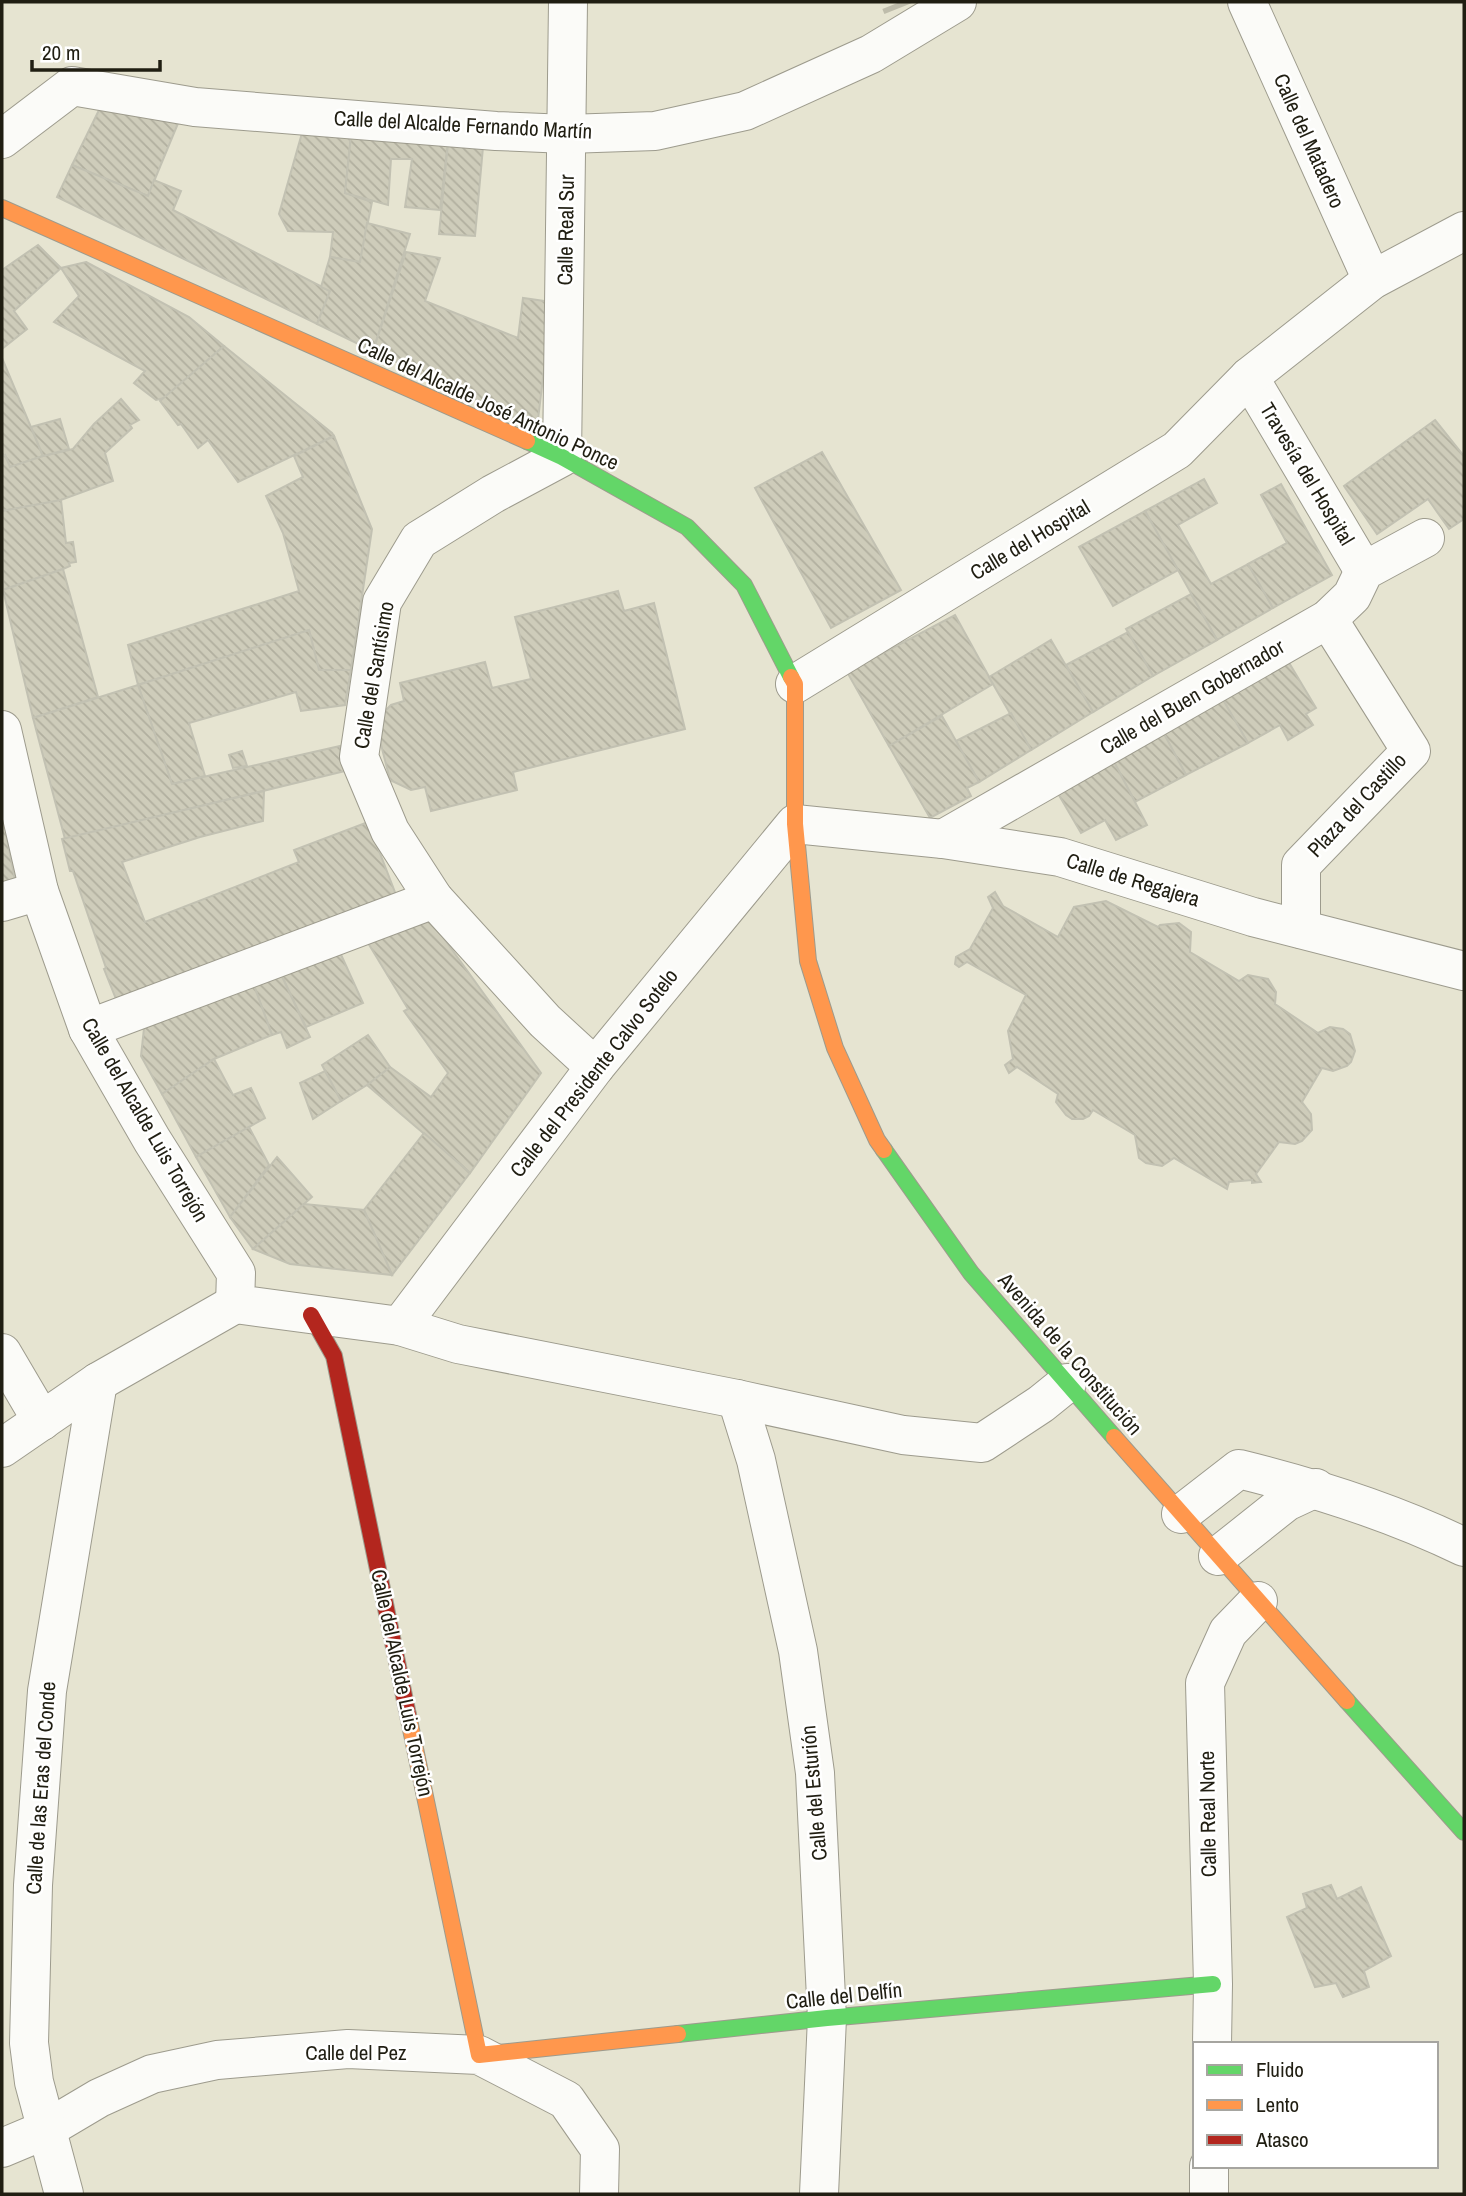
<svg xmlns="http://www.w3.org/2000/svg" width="1466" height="2196" font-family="'Archivo Narrow',sans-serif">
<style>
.building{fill:url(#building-back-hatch);stroke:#c2c1b2;stroke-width:2}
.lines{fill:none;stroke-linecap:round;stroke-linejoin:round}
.street-tunnel{stroke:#bebcab;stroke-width:38;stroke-dasharray:38 19;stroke-linecap:butt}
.street-casing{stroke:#9d9b8d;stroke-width:40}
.fast-casing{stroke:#9d9b8d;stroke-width:18}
.slow-casing{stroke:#9d9b8d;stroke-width:18}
.jam-casing{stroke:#9d9b8d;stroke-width:18}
.street{stroke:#fbfbf8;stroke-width:38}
.fast{stroke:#63d668;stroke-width:16}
.slow{stroke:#ff974d;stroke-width:16}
.jam{stroke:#b3261e;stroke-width:16}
.labels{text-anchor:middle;stroke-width:5;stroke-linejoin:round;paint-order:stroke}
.street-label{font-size:21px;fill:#201e12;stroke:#fff}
</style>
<defs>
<pattern id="building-back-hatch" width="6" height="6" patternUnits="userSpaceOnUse" patternTransform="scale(1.75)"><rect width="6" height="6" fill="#ceccba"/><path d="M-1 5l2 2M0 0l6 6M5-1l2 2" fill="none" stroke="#b1af9f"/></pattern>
</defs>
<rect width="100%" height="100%" fill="#e6e4d1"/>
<g class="building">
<path d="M102 104 179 121 148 196 72 165Z"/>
<path d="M304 126H352L345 193 372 202 360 262 330 257 333 232 288 231 279 214Z"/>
<path d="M352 126 449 133 440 210 405 207 412 159H391L388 205 345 193Z"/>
<path d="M449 133 484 136 475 236 439 234Z"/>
<path d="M72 165 148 196 154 180 181 191 173 210 330 291 317 324 57 197Z"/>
<path d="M367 223 410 234 373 351 317 324 330 291 321 287 330 257 360 262Z"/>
<path d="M38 245 61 268 14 311 27 329 2 349V270Z"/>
<path d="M406 252 440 258 425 301 518 338 523 298 552 302 537 428 373 351Z"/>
<path d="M86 262 189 317 224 346 164 398 156 400 134 383 145 371 54 322 79 296 61 268Z"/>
<path d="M224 346 332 433 334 436 238 482 208 440 198 448 181 424 178 425 160 401Z"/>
<path d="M2 358 43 456 10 467 5 455 2 456Z"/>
<path d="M121 399 139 420 130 425 132 428 105 453 113 481 58 501 2 511V456L5 455 10 467 43 456 73 449 94 424Z"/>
<path d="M60 419 69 449 43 456 31 427Z"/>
<path d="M1435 420 1464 456V519L1449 529 1428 499 1377 534 1344 486Z"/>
<path d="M334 436 372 529 351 670H319L309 630 138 685 128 645 299 591 283 533 266 496 303 477 294 456Z"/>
<path d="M822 452 901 590 831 628 755 488Z"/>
<path d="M1204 479 1217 503 1178 525 1211 584 1248 564 1273 608 1217 640 1145 511Z"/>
<path d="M1281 484 1332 575 1273 608 1248 564 1287 543 1261 495Z"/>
<path d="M61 500 66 543 73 542 76 562 69 563 70 566 63 569 3 590 2 511Z"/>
<path d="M1145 511 1178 570 1113 606 1079 547Z"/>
<path d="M63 569 98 697 33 718 3 590Z"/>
<path d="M618 591 624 611 654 603 685 729 513 772 517 790 431 811 425 787 411 790 390 780 375 721 391 705 404 701 400 683 485 662 492 688 531 679 515 617Z"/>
<path d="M1191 594 1217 640 1153 676 1126 629Z"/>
<path d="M955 615 993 684 889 746 847 672Z"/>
<path d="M309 630 319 670H351L345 705 301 711 296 692 189 723 205 776 172 784 138 685Z"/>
<path d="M1128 632 1153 676 1093 712 1066 665Z"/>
<path d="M1051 640 1093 712 1031 750 989 677Z"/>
<path d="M1288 661 1316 708 1306 714 1313 725 1288 740 1280 725 1248 743 1222 698Z"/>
<path d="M138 685 172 784 340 746 345 771 65 839 33 718Z"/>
<path d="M1222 698 1248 743 1186 775 1163 732Z"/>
<path d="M1011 713 1031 750 979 782 956 741Z"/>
<path d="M942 716 979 782 967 788 971 796 930 818 889 746Z"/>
<path d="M1163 732 1186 775 1135 802 1112 758Z"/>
<path d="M242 751 247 766 233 768 229 755Z"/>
<path d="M1112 758 1147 825 1116 840 1105 820 1081 833 1056 790Z"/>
<path d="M264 791 263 821 200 837 122 862 145 922 299 862 294 850 368 822 396 895 116 999 104 969 106 968 73 871H70L62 839Z"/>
<path d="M2 812 17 890 2 893Z"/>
<path d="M995 892 1003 906 1058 937 1074 907 1106 901 1158 927 1160 925 1179 923 1191 932 1190 952 1239 981 1248 975 1268 979 1276 992 1275 1004 1318 1033 1330 1027 1343 1029 1350 1034 1355 1051 1351 1062 1347 1066 1333 1071 1322 1068 1302 1102 1311 1114 1312 1130 1302 1141 1295 1144 1279 1142 1256 1174 1261 1182 1252 1183V1180L1229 1182 1227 1189 1174 1158 1162 1166 1146 1163 1139 1158 1135 1135 1093 1110 1089 1116 1083 1119H1072L1066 1115 1056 1102 1058 1094 1017 1067 1009 1073 1005 1065 1013 1059 1008 1031 1026 995 967 962 959 967 955 964 956 957 970 949 993 908 988 897Z"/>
<path d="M427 915 541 1073 470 1173 367 1085 390 1067 431 1097 448 1073 404 1011 408 1009 365 938Z"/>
<path d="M338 948 363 1003 306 1027 279 970Z"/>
<path d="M279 970 310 1037 287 1048 281 1032 272 1035 252 980Z"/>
<path d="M252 980 272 1035 214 1059 162 1094 141 1056 145 1019Z"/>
<path d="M368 1035 390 1067 367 1085 341 1101 322 1065Z"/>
<path d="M214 1059 233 1095 251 1088 265 1118 196 1157 162 1094Z"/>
<path d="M325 1071 341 1101 313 1119 300 1083Z"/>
<path d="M249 1127 269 1165 230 1217 196 1157Z"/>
<path d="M424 1133 470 1173 392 1275 364 1210Z"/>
<path d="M277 1157 312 1197 253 1249 230 1217Z"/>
<path d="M304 1204 364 1210 392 1275 290 1264 253 1249Z"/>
<path d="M1331 1885 1337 1899 1361 1887 1391 1956 1364 1971 1369 1987 1343 1997 1336 1983 1315 1987 1287 1917 1307 1908 1303 1894Z"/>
</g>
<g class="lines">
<path class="street-tunnel" d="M900 2 902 7"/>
<g class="street-casing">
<g id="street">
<path d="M568 2 562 457 493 494 419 540 382 602 359 757 390 831 434 899 545 1021 595 1067"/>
<path d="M1247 2 1372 280"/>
<path d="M2 139 72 86 195 107 496 131 567 134 655 131 745 111 871 54 957 2"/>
<path d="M1249 377 1364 571"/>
<path d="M795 684 1177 450 1249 377 1372 280 1464 231"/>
<path d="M2 730 39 891 88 1029 152 1140 236 1273 235 1304"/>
<path d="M943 839 1328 619 1352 596 1364 571 1425 538"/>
<path d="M2 902 39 891"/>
<path d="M1301 929V865L1411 751 1328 619"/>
<path d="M88 1029 434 899"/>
<path d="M235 1304 400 1326 458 1344 737 1399 903 1435 982 1443 1041 1404 1067 1383"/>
<path d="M400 1326 595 1067 795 824 943 839 1060 857 1253 917 1464 971"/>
<path d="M2 1353 42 1421"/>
<path d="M737 1399 756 1460 798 1651 815 1773 827 2018 819 2194"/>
<path d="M2 1448 98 1382 235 1304"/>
<path d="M1181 1514 1239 1469C1316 1488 1392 1512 1464 1547"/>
<path d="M1218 1556 1286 1502 1316 1488"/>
<path d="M1212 2044 1213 1984 1205 1683 1228 1632 1258 1601"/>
<path d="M2 2148 45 2130 99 2098 152 2074 217 2060 348 2049 479 2055 566 2100 600 2149 599 2194"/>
<path d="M64 2194 34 2082 29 2043 33 1885 47 1691 98 1382"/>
<path d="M1209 2194V2166"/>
</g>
</g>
<g class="fast-casing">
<g id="fast">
<path d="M527 441 562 457 687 527 744 585 791 677"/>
<path d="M884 1150 971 1273 1114 1437"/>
<path d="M1347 1701 1464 1832"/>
<path d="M678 2034 827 2018 1213 1984"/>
</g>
</g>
<g class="slow-casing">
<g id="slow">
<path d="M2 208 527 441"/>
<path d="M791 677 795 684V824L808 961 835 1048 877 1140 884 1150"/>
<path d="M1114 1437 1347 1701"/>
<path d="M408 1715 479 2055 678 2034"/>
</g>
</g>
<g class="jam-casing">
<path id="jam" d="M311 1315 334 1356 408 1715"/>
</g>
<use href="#street" class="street"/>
<use href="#fast" class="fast"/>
<use href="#slow" class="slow"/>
<use href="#jam" class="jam"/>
</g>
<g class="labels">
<g class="street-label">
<text transform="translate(463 125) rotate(3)" y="7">Calle del Alcalde Fernando Martín</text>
<text transform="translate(1309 141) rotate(66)" y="7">Calle del Matadero</text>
<text transform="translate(566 230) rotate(-89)" y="7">Calle Real Sur</text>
<text transform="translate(488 404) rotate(25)" y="7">Calle del Alcalde José Antonio Ponce</text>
<text transform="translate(1307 474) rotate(59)" y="7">Travesía del Hospital</text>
<text transform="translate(1030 540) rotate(-31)" y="7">Calle del Hospital</text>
<text transform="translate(374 675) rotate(-80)" y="7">Calle del Santísimo</text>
<text transform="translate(1192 697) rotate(-30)" y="7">Calle del Buen Gobernador</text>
<text transform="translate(1357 805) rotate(-47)" y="7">Plaza del Castillo</text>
<text transform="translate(1133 880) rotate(17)" y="7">Calle de Regajera</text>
<text transform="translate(594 1073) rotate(-52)" y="7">Calle del Presidente Calvo Sotelo</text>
<text transform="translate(145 1120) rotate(60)" y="7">Calle del Alcalde Luis Torrejón</text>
<text transform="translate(1070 1354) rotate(49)" y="7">Avenida de la Constitución</text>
<text transform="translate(402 1683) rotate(78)" y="7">Calle del Alcalde Luis Torrejón</text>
<text transform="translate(41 1788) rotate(-86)" y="7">Calle de las Eras del Conde</text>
<text transform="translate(814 1793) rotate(-95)" y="7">Calle del Esturión</text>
<text transform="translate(1208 1814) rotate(-91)" y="7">Calle Real Norte</text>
<text transform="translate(844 1996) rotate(-6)" y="7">Calle del Delfín</text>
<text x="356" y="2060">Calle del Pez</text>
</g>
</g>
<rect width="1466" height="2196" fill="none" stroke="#201e12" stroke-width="7"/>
<rect x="1193" y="2042" width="245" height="126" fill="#ffffff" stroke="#a6a5a0" stroke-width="2"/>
<rect x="1207" y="2065" width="35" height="10" fill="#63d668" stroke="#a6a5a0" stroke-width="2"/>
<text x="1256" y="2077" font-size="21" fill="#201e12">Fluido</text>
<rect x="1207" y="2100" width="35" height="10" fill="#ff974d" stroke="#a6a5a0" stroke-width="2"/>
<text x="1256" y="2112" font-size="21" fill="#201e12">Lento</text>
<rect x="1207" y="2135" width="35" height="10" fill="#b3261e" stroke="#a6a5a0" stroke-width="2"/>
<text x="1256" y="2147" font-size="21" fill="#201e12">Atasco</text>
<path d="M32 60v10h128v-10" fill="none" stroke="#201e12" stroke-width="3.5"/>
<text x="42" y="60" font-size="21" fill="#201e12" stroke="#ffffff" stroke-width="5" paint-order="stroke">20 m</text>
</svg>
